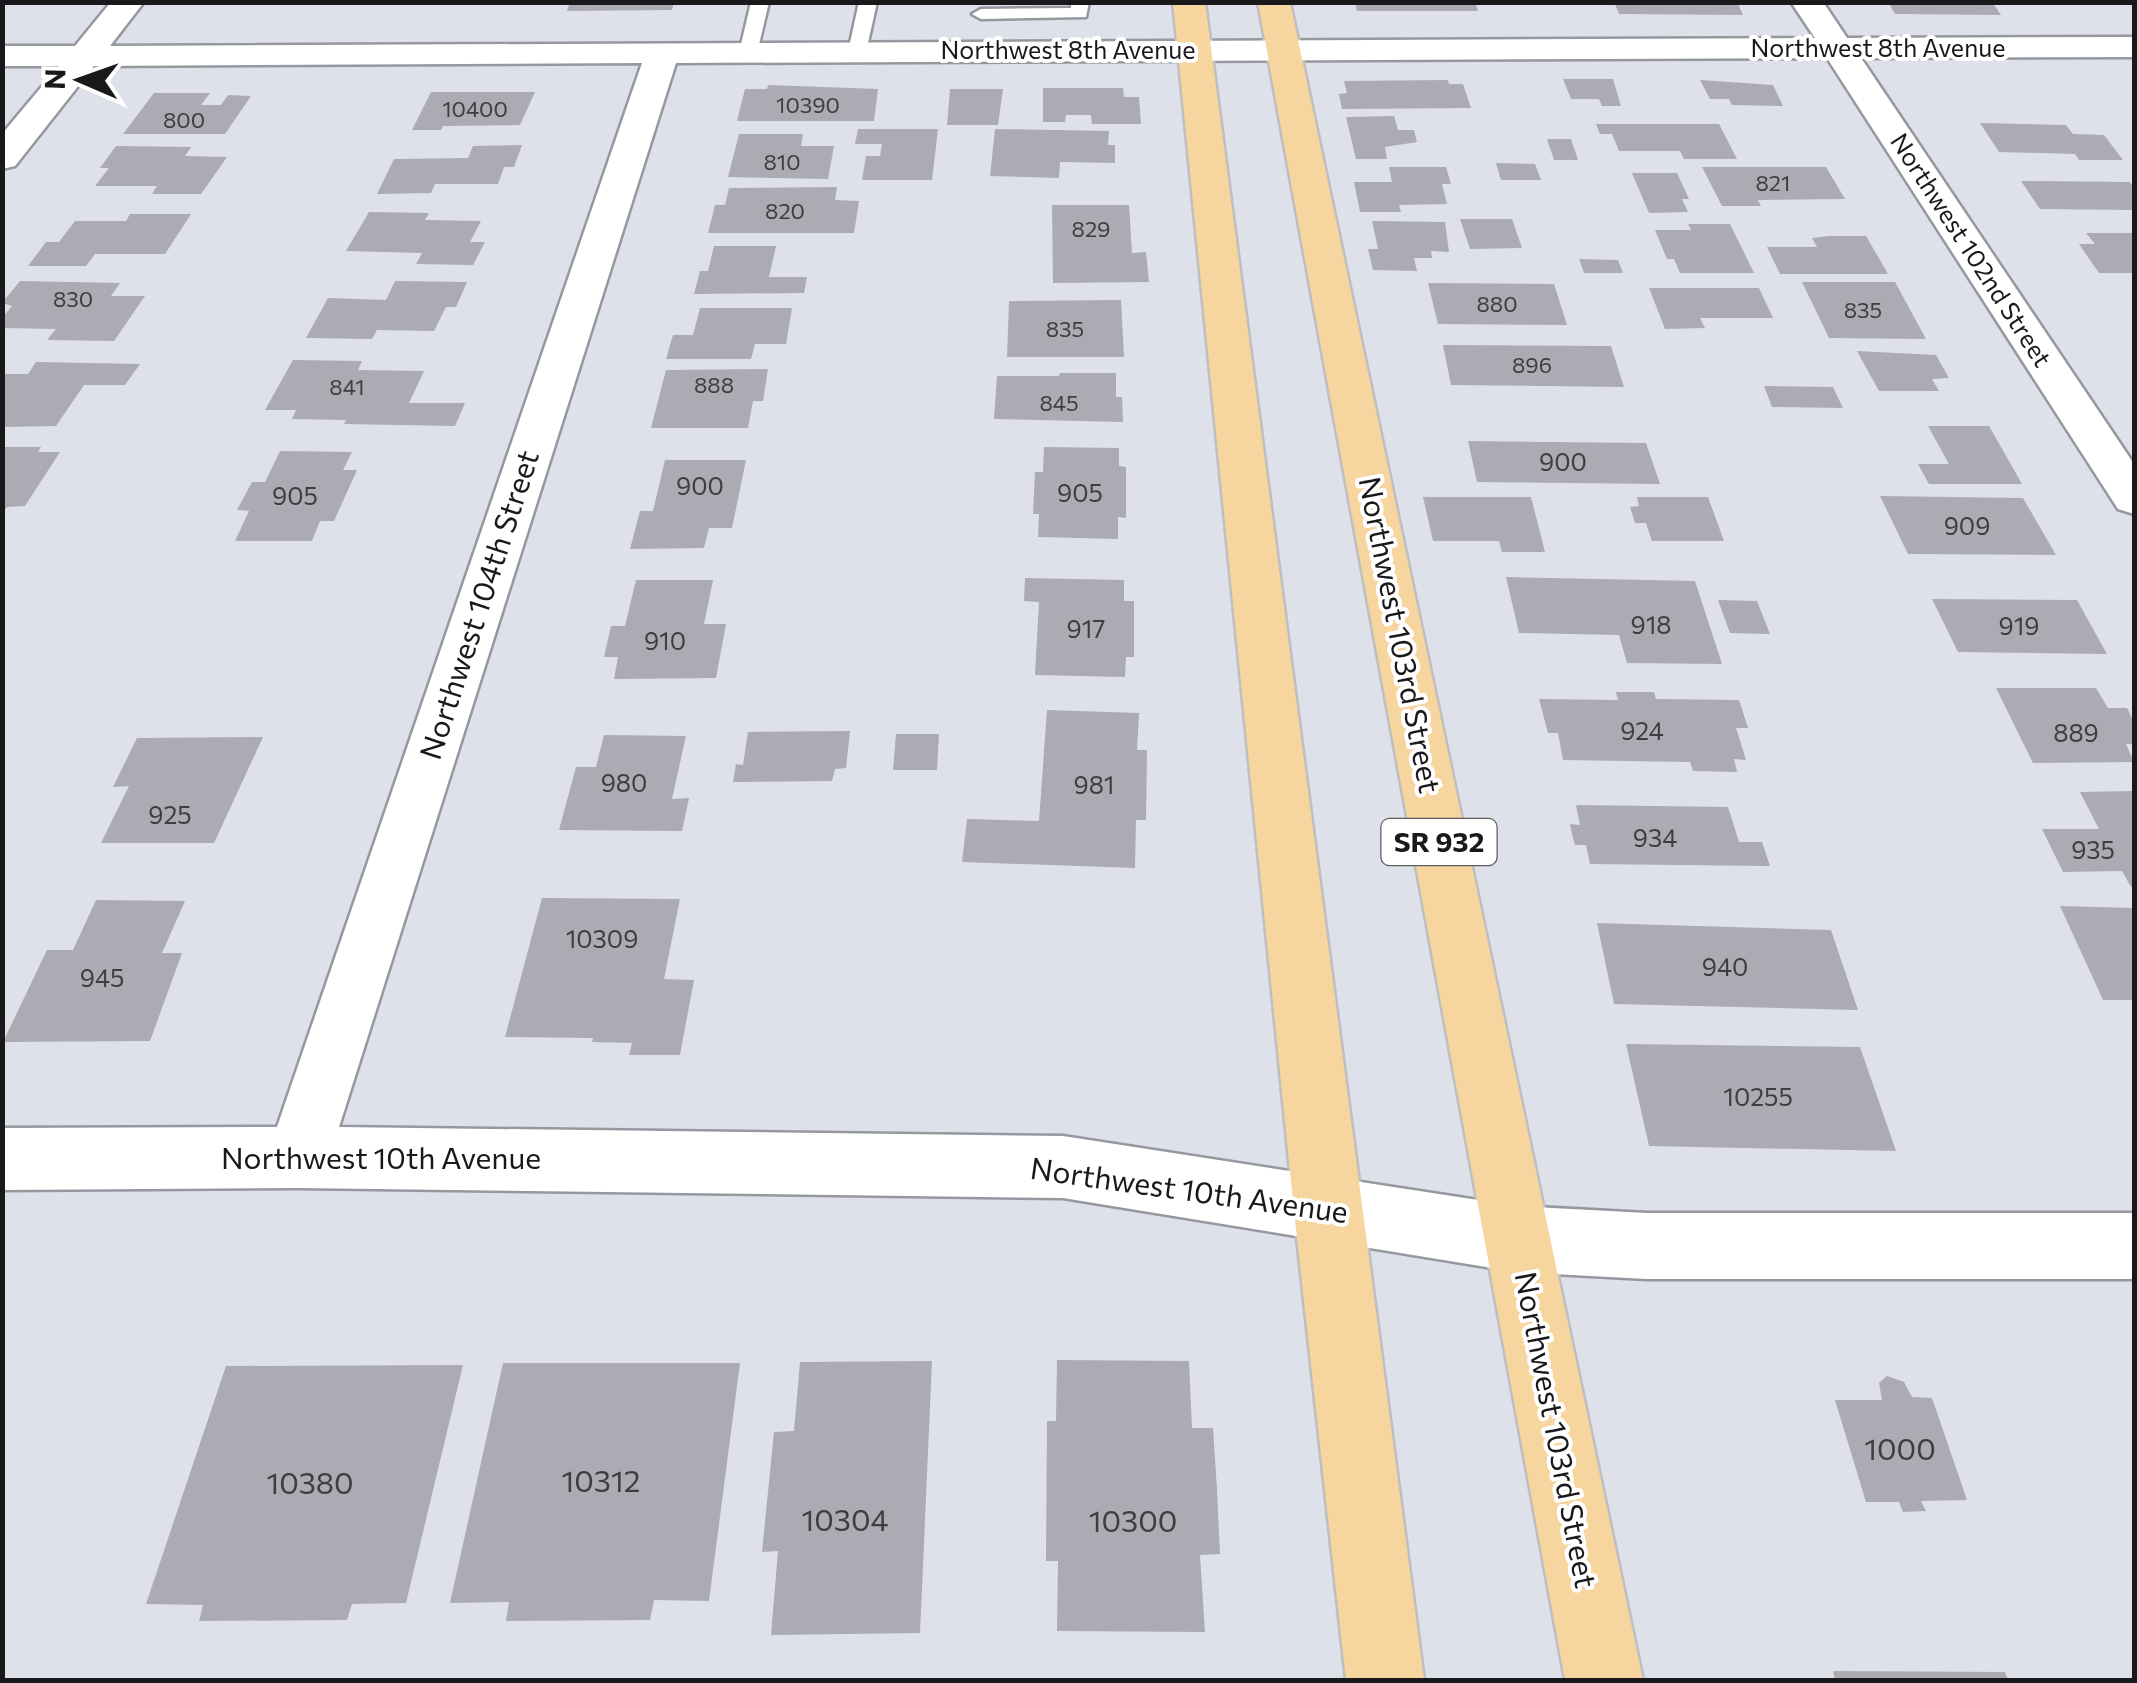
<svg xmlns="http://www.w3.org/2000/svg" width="2137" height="1683" font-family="Commissioner,sans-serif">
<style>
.building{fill:#acaab3}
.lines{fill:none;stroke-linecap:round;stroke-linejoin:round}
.service-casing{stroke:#9698a0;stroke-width:5}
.minor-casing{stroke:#9698a0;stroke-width:5}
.primary-casing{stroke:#bfbfbf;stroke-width:5}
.service{fill:#fff;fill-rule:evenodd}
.minor{fill:#fff;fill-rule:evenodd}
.primary{fill:#f7d59e;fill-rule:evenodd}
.labels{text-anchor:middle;stroke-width:8;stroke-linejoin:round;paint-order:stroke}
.far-number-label{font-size:22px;fill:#3e3d42}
.far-street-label{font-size:25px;fill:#19191c;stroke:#fff}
.number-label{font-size:25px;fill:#3e3d42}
.shield{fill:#fff;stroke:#5e5e60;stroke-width:2.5}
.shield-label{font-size:28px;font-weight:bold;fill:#19191c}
.street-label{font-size:30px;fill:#19191c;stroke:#fff}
.near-number-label{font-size:30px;fill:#3e3d42}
</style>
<rect width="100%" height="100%" fill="#dfe1ea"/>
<g class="building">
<path d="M570 2H674L672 10 567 11Z"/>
<path d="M1355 2H1475L1478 11H1357Z"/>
<path d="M1614 2H1737L1743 15 1619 14Z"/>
<path d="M1888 2H1992L2001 15 1895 14Z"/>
<path d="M1563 79H1613L1621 106H1602L1599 99H1571Z"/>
<path d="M1448 80 1449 84H1463L1471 108 1342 109 1339 94 1347 93 1344 81Z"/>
<path d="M1700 80 1773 85 1783 106 1732 105 1729 99H1710Z"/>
<path d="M768 85 878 89 874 121H737L745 89H767Z"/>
<path d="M1043 88H1123L1124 97H1139L1141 124H1092L1091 115H1066L1065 122H1043Z"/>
<path d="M950 89H1003L998 125H947Z"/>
<path d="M431 92H535L520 125 443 126 441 130H412Z"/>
<path d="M154 93H210L201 105H221L228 95 251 96 225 134H123Z"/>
<path d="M1394 116 1398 130H1414L1417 142 1385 147 1387 159H1356L1346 117Z"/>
<path d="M1980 123 2066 125 2073 134 2104 135 2123 160H2079L2075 154 1999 152Z"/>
<path d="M1596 124H1719L1737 159H1684L1680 151H1619L1612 134H1600Z"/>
<path d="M858 129H938L932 180H862L866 156H880L882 144H855Z"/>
<path d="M995 129 1109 131 1108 145H1115V163L1060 162 1059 178 990 176Z"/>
<path d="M739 134H803L801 146H834L828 179 728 177Z"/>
<path d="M1547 139H1571L1578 160H1554Z"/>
<path d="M522 145 514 167H504L498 184H435L431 193 377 194 394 159 468 158 473 146Z"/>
<path d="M116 146 191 147 185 156 227 157 201 194H152L157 186H95L109 168H100Z"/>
<path d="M1496 163 1535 164 1541 180H1501Z"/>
<path d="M1389 167H1446L1451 184H1442L1447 204 1399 205 1401 212H1360L1354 182H1392Z"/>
<path d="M1702 167H1826L1845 199 1758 200 1761 206H1722Z"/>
<path d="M1632 173H1677L1689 199H1682L1688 212 1649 213Z"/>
<path d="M2021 181 2130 182 2134 189V210L2040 209Z"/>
<path d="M837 187 835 200 859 201 854 233H708L715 205H725L729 188Z"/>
<path d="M1052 205H1129L1132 253 1146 252 1149 282 1053 283Z"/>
<path d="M369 212 429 213 425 220 481 221 470 242H485L473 265 416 264 422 253 346 251Z"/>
<path d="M130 214H191L165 254H95L86 266H28L46 242H59L75 221H126Z"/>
<path d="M1460 219H1512L1522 248 1470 249Z"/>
<path d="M1372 221 1445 222 1449 252 1431 251 1432 258H1414L1417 271 1373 270 1368 249H1378Z"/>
<path d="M1688 224H1730L1754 273H1680L1674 259H1667L1655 230H1691Z"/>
<path d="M2086 233H2134V273H2099L2079 244H2095Z"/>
<path d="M1829 236H1866L1888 274H1780L1767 247H1817L1812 238Z"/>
<path d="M714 246H776L769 277H807L804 293 694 294 700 271H708Z"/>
<path d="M1579 259 1618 260 1623 273H1584Z"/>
<path d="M20 281 120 283 111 296H145L114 341 47 340 56 329 2 328V318L12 306 2 303Z"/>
<path d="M395 281 467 282 456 307H446L434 331 377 330 372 339 306 338 328 298 386 300Z"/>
<path d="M1802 282H1895L1926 339 1829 338Z"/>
<path d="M1428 283 1554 284 1567 325 1438 324Z"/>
<path d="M1649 288H1759L1773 318H1700L1705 328 1665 329Z"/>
<path d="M1121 300 1124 357H1007L1009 301Z"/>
<path d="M700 308H792L786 344H755L751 359H666L673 335H693Z"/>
<path d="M1443 345 1611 346 1624 387 1451 385Z"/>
<path d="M1857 351 1936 355 1949 378 1932 379 1939 391H1879Z"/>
<path d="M293 360 362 361 358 370 424 371 409 403H465L455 426 344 424 346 420 292 419 296 410H265Z"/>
<path d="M36 362 140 364 125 385H84L56 426 2 427V374H28Z"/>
<path d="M768 369 763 401H753L748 428H651L666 370Z"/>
<path d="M1060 373H1116V397H1122L1123 422 994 419 997 376H1059Z"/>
<path d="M1764 386 1833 387 1843 408 1772 407Z"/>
<path d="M1928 426H1989L2022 484H1929L1918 464H1949Z"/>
<path d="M1468 441 1646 443 1660 484 1477 482Z"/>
<path d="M2 447H41L38 452H60L25 506 7 507 2 513Z"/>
<path d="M1044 447 1119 448V466L1126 467V518L1118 517V539L1038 537 1039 514H1033L1035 472H1043Z"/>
<path d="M280 451 352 452 343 470H357L334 521H320L312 541H235L249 511 237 510 252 482H265Z"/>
<path d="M665 460H746L732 528H709L704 548 630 549 640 511H653Z"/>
<path d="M1880 496 2023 498 2056 555 1908 554Z"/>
<path d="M1423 497H1531L1545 552H1502L1499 541H1433Z"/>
<path d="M1637 497H1708L1724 541H1652L1646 523H1635L1630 507 1639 506Z"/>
<path d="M1506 577 1695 581 1722 664 1627 663 1619 635 1519 633Z"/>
<path d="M1025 578 1124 580V601H1134V657H1126L1125 677 1035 675 1039 602 1024 601Z"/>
<path d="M636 580H713L704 624H726L716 678 614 679 618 657H604L611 626H625Z"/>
<path d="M1932 599 2077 600 2107 654 1958 652Z"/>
<path d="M1718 600 1757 601 1770 634 1730 633Z"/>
<path d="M1996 688H2096L2108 708H2127L2134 722V744H2126L2134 762 2033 763Z"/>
<path d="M1616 692H1654L1656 699 1739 700 1748 728H1736L1746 760 1734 759 1737 772 1693 771 1690 762 1563 760 1558 733H1548L1539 699 1618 700Z"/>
<path d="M1047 710 1139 713 1137 750H1147L1146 820H1136L1135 868 962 862 967 819 1039 821Z"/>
<path d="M850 731 846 768 835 769 832 781 733 782 736 764 743 765 748 732Z"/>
<path d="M896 734H939L937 770H893Z"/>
<path d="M604 735 686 736 672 799 689 798 682 831 559 830 576 767H596Z"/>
<path d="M263 737 214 843H101L129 786 113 787 137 738Z"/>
<path d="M2134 791V887H2131L2122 871 2063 872 2042 829H2099L2080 792Z"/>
<path d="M1576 805 1728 807 1739 842H1762L1770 866 1590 864 1586 845H1575L1572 834 1570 824 1580 825Z"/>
<path d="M542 898 680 899 664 979 694 980 680 1055H629L632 1043 592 1042 593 1038 505 1037Z"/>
<path d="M96 900 185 901 162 953H182L150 1041 3 1042 47 950H73Z"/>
<path d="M2060 906 2134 908V1000H2103Z"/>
<path d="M1597 923 1831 930 1858 1010 1614 1004Z"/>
<path d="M1626 1044 1860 1047 1896 1151 1649 1146Z"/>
<path d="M1057 1360 1189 1361 1192 1428H1213L1217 1490 1220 1554 1200 1555 1205 1632 1057 1631 1058 1561H1046L1047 1421H1056Z"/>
<path d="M932 1361 920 1633 771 1635 778 1551 762 1552 774 1432 794 1431 800 1362Z"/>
<path d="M503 1363H740L709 1601 654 1600 650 1620 506 1621 509 1602 450 1603Z"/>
<path d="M463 1365 406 1603 352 1604 347 1620 199 1621 203 1605 146 1604 226 1366Z"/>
<path d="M1887 1376 1904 1382 1912 1397 1932 1398 1967 1500 1921 1501 1926 1511 1903 1512 1899 1502H1866L1835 1400H1882L1879 1383Z"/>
<path d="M1833 1671 2005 1672 2008 1680H1835Z"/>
</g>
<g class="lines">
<g class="service-casing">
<g id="service">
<path d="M751 2H769L757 53 748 58 739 53Z"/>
<path d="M859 2H877L866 52 857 57 848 52Z"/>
<path d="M1071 2H1089L1086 17 981 19 972 14 981 9 1071 8Z"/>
</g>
</g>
<g class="minor-casing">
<path id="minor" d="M111 2H144L110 46 1815 38 1791 2H1823L1847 38 2134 37V57L1861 58 2134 464V514L2118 509 1827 58 676 63 339 1127 1063 1136 1517 1206 1647 1213H2134V1279H1647L1517 1272 1063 1198 298 1188 2 1190V1128L277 1127 642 63 94 66 15 166 2 169V134L59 66H2V46H75Z"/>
</g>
<g class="primary-casing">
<g id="primary">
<path d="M1173 2H1205L1424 1680H1346L1294 1211Z"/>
<path d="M1258 2H1290L1643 1680H1565Z"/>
</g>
</g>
<use href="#service" class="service"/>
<use href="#minor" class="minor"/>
<use href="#primary" class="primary"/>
</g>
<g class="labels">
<g class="far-number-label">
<text x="808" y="113">10390</text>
<text x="475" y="117">10400</text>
<text x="184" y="128">800</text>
<text x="782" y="170">810</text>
<text x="1773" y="191">821</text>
<text x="785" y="219">820</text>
<text x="1091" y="237">829</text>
<text x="73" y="307">830</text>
<text x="1497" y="312">880</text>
<text x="1863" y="318">835</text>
<text x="1065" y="337">835</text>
<text x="1532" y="373">896</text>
<text x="714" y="393">888</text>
<text x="347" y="395">841</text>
<text x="1059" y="411">845</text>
</g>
<g class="far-street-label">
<text x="1878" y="57">Northwest 8th Avenue</text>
<text x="1068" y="59">Northwest 8th Avenue</text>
<text transform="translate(1971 250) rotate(57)" y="9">Northwest 102nd Street</text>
</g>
<g class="number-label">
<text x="1563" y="471">900</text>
<text x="700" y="495">900</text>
<text x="1080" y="502">905</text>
<text x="295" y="505">905</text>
<text x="1967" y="535">909</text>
<text x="1651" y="634">918</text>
<text x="2019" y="635">919</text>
<text x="1086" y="638">917</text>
<text x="665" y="650">910</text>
<text x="1642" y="740">924</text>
<text x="2076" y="742">889</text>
<text x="624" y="792">980</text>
<text x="1094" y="794">981</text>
<text x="170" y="824">925</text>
<text x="1655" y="847">934</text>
<text x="2093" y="859">935</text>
<text x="602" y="948">10309</text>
<text x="1725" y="976">940</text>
<text x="102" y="987">945</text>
<text x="1758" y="1106">10255</text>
</g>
<rect class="shield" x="1381.5" y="819" width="115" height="46" rx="8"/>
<g class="shield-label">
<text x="1439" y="852">SR 932</text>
</g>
<g class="street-label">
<text transform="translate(480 605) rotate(-72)" y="10">Northwest 104th Street</text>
<text transform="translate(1399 635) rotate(79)" y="10">Northwest 103rd Street</text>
<text x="381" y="1169">Northwest 10th Avenue</text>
<text transform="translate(1189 1191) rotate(8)" y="10">Northwest 10th Avenue</text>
<text transform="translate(1555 1430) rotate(79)" y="10">Northwest 103rd Street</text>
</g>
<g class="near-number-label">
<text x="1900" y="1460">1000</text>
<text x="601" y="1492">10312</text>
<text x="310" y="1494">10380</text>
<text x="845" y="1531">10304</text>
<text x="1133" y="1532">10300</text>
</g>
</g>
<rect width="2137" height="1683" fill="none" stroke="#19191c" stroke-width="10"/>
<g transform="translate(80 80) rotate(272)" stroke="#ffffff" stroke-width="8" paint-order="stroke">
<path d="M0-8L18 38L0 25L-18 38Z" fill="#19191c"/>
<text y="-15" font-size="28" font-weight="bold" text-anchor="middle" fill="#19191c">N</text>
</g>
</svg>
